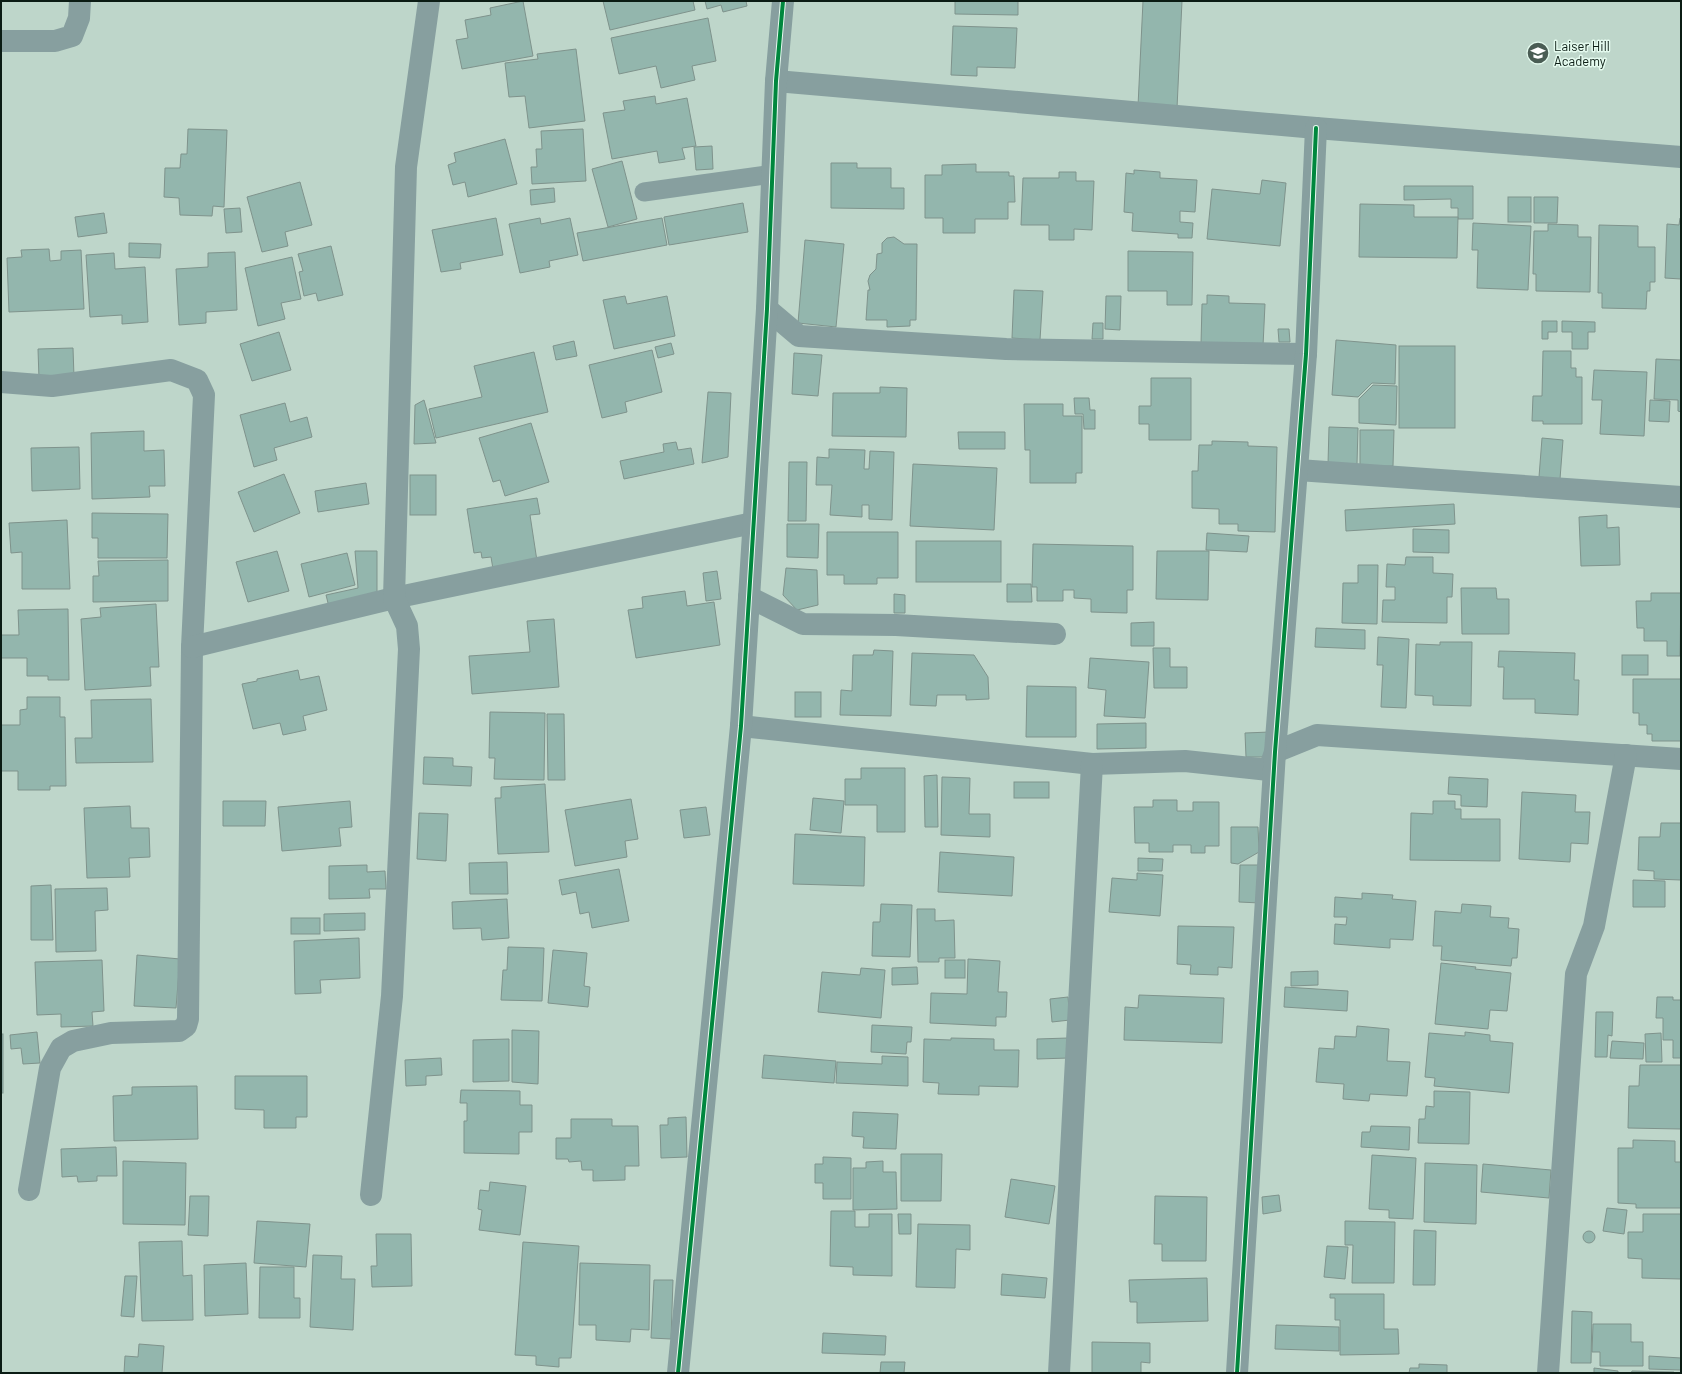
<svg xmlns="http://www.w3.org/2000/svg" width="1682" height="1374" font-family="Barlow,sans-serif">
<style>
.building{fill:#93b6ad;stroke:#7f938c}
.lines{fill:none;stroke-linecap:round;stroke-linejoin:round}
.service{stroke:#879f9f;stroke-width:19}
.minor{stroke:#879f9f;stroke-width:22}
.cycleway-casing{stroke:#e5fbef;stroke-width:6}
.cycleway{stroke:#00873e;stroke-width:4}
.labels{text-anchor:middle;stroke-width:3;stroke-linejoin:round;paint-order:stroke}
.poi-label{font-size:13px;fill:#0b1c14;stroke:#e5fbef;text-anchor:start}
</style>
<rect width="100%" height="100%" fill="#bed6ca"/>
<g class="building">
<path d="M523 1 533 56 462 69 456 40 468 38 465 20 491 15 490 8Z"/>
<path d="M603 1H693L695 10 610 30Z"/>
<path d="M705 1H746L747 6 723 12 721 5 707 9Z"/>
<path d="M955 1H1018V15L955 14Z"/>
<path d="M1143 1H1182L1177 108 1138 106Z"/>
<path d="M708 18 716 61 692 66 695 80 661 88 656 66 619 74 611 38Z"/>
<path d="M953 26 1017 28 1015 68 977 67V76L951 75Z"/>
<path d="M576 49 585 121 529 128 525 96 509 97 505 63 538 59 537 54Z"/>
<path d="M655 96 656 104 687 98 696 146 682 148 685 159 659 163 657 151 612 159 603 113 625 110 623 101Z"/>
<path d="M188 129 227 130 224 207 213 206 212 216 180 215 179 198 164 197 165 168H180L181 154H187Z"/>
<path d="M583 129 586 181 532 184 531 167H537L536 149H542L541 131Z"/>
<path d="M505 139 517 184 468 197 465 182 453 185 448 165 456 162 454 153Z"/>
<path d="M712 146 713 169 696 170 694 147Z"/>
<path d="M622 161 637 219 608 227 592 169Z"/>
<path d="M831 163H857V168H891V188H904V209L831 208Z"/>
<path d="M976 164V172H1009V176H1014L1015 202H1008V219H975V233H943V218H925V175H942V165Z"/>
<path d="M1134 170 1160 172V178L1197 180 1195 212 1180 211V222L1193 223 1192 238H1178V234L1132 231 1133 213 1124 212 1126 173 1134 174Z"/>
<path d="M1059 172H1076V181H1094L1092 230 1074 229V240H1049V225H1021L1023 178H1059Z"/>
<path d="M1262 180 1286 183 1280 246 1207 239 1212 189 1260 194Z"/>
<path d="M300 182 312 225 285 232 288 246 262 252 247 197Z"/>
<path d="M1404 186H1473V219H1458V208H1451V199L1404 200Z"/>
<path d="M554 188 555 202 531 205 530 190Z"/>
<rect x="1508" y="197" width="23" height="25"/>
<path d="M1534 197H1558L1557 223H1534Z"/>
<path d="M743 203 748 232 669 245 664 217Z"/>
<path d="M1360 204 1414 205V217H1458L1457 258 1359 257Z"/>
<path d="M240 208 242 232 226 233 224 209Z"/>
<path d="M104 213 107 233 78 237 75 217Z"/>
<path d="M496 218 503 255 460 263 461 269 441 272 432 230Z"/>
<path d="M540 218 541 224 570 218 578 255 549 261 550 267 520 273 509 224Z"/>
<path d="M662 218 667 245 583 261 577 233Z"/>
<path d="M1680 218H1681V279L1665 278 1667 224 1679 225Z"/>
<path d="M1473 223 1531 226 1528 290 1477 288 1478 250H1472Z"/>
<path d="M1548 224 1578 225V237H1591L1590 292 1536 291V274H1533L1534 231H1548Z"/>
<path d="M1599 225 1638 226V247H1655V282H1650V291H1647L1646 309 1602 308V293H1598Z"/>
<path d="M894 237 904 244H917L916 320H910V326L887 327V320H866L868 290H870L868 281 870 275 876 269 877 254 882 253V243L887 238Z"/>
<path d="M805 240 844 244 836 327 798 323Z"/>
<path d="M129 243 161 244 160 258 129 257Z"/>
<path d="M331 246 343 295 318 301 316 293 304 296 299 272 303 271 298 254Z"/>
<path d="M49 249 50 261 61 260V251L81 250 84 309 9 312 7 258 22 257 21 250Z"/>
<path d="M1128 251 1193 252 1192 305H1167V291H1128Z"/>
<path d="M235 252 237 310 206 312V323L179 325 176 269 208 267V253Z"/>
<path d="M114 253 115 269 145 267 148 322 122 324V315L90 317 86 255Z"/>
<path d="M292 257 301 299 281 303 285 319 258 326 245 268Z"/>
<path d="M1014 290 1043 291 1040 340 1012 338Z"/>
<path d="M1207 295 1229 296V303L1265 304 1263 346 1201 344 1202 304H1207Z"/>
<path d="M625 296 627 304 667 296 675 336 614 349 603 300Z"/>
<path d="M1106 296H1121L1120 330 1105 329Z"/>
<path d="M1542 321H1557V332H1548V339H1542Z"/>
<path d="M1562 321 1595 322V332H1588V349H1572V332H1562Z"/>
<path d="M1093 323H1103V339H1092Z"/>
<path d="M1278 329H1289L1290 342H1279Z"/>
<path d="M279 332 291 370 252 381 240 344Z"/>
<path d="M1336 340 1396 345 1395 384 1372 383 1358 397 1332 395Z"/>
<path d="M574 341 577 356 556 360 553 346Z"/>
<path d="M671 343 674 354 658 358 655 347Z"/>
<rect x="1399" y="346" width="56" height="82"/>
<path d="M73 348 74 377 39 379 38 349Z"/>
<path d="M652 350 662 392 625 402 627 412 602 418 589 365Z"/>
<path d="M1543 351H1571V368H1576V377H1582V424H1543V421H1532L1533 396H1542Z"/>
<path d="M534 352 548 412 436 438 429 409 482 397 474 366Z"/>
<path d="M794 353 822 355 818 396 792 394Z"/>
<path d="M1656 359 1681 360V412L1678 411V400L1654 399Z"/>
<path d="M1594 370 1647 372 1644 436 1600 434 1602 400H1592Z"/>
<path d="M1151 378H1191V440H1149V424H1139V406H1151Z"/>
<path d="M1373 385 1397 386 1396 425 1359 423V399Z"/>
<path d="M880 387 907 388 906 437 832 436 833 393H880Z"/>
<path d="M708 392 731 393 728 457 702 463Z"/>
<path d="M1074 398H1089L1090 410H1095V429H1084L1083 414H1075Z"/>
<path d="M424 400 436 443 414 444 415 405Z"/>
<path d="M1650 400 1670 401 1669 422 1649 421Z"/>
<path d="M285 403 290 422 307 417 312 437 274 448 277 460 254 467 240 415Z"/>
<path d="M1024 404H1063V416H1082V473H1076V483H1030V450H1025Z"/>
<path d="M531 423 549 482 505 496 500 480 493 482 479 438Z"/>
<path d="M1329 427 1358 428 1357 464H1328Z"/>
<path d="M1360 430H1394L1393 466 1360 467Z"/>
<path d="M144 431V451L164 450 165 486H149L150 497 92 499 91 433Z"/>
<path d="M958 432H1005V449H959Z"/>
<path d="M1542 438 1563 440 1560 479 1539 477Z"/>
<path d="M1212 441 1248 442V446L1277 447 1275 532 1238 531V524H1219V509L1192 508V471H1198L1199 445H1212Z"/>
<path d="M676 442 678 450 691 448 694 464 624 479 620 461 664 452 663 444Z"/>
<path d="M79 447 80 489 32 491 31 448Z"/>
<path d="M829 449 865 450 864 469H869L870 451 894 452 892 520 869 519V505H862V517L830 515 832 485H816L817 457 829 458Z"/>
<path d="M789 462H807L806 521H788Z"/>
<path d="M913 464 997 468 994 530 910 526Z"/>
<path d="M284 474 300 513 254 532 238 492Z"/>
<rect x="410" y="475" width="26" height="40"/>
<path d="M366 483 369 504 318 512 315 491Z"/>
<path d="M537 498 540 514 530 515 537 561 493 569 491 557 482 558 481 552 474 553 467 509Z"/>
<path d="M1454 504 1455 524 1346 531 1345 510Z"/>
<path d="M92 513 168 514 167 558H98V538H92Z"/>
<path d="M1607 515V528L1619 527 1620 565 1581 566 1579 517Z"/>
<path d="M67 520 70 589H22V552L11 553 9 523Z"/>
<path d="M787 524H819L818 558 787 557Z"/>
<path d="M1413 529 1449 530V553L1413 552Z"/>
<path d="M827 532H898V578H877V584H844V575H827Z"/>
<path d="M1207 533 1249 536 1247 552 1206 550Z"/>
<rect x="916" y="541" width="85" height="41"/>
<path d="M1033 544 1133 546V590H1127V613L1091 612V599L1074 598V590H1063V601H1037V587H1032Z"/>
<path d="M277 551 289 591 248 602 236 562Z"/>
<path d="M355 551H377V600L330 611 326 595 358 588Z"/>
<path d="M1157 551H1209L1208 600 1156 599Z"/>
<path d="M347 553 355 585 309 597 301 564Z"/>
<path d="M1406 557H1433V573L1453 574 1452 597H1447V623L1382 622 1383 600H1395V587H1386L1387 564 1405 565Z"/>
<path d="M168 560V601L93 602V576H99L98 561Z"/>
<path d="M1358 565H1378L1377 624 1342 623 1343 583H1358Z"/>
<path d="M786 568 817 570 818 605 797 610 783 595Z"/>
<path d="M717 571 721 599 706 601 703 573Z"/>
<path d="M1007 584H1031L1032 602H1007Z"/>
<path d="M1461 588H1496L1497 599H1509V634H1462Z"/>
<path d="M685 591 687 606 714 602 720 645 636 658 628 610 643 608 642 597Z"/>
<path d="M1651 593H1681L1680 656H1667V641H1644V628H1637L1636 601H1651Z"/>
<path d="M894 594 905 595V613H894Z"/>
<path d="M156 604 159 667H150L151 686 85 690 81 619 101 617 100 608Z"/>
<path d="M68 609 69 680H48V676H27V658H1V635H19L18 610Z"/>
<path d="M554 619 559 687 472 694 469 656 530 652 527 621Z"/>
<path d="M1154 622V646H1131V623Z"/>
<path d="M1316 628 1365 630V649L1315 647Z"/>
<path d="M1378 637 1409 639 1406 708 1381 707 1383 665H1377Z"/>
<path d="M1440 642H1472L1471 706 1433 705V696L1415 695 1416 644 1440 645Z"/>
<path d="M1153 648H1170V667H1187V688H1154Z"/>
<path d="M874 650 893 651 891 716 840 715 841 690 852 691 853 655H873Z"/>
<path d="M1499 651 1575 653 1574 680H1579L1578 715 1535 713V699H1503L1504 667H1498Z"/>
<path d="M912 653 974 655 988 677 989 699 966 700V695H937L936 706 910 705Z"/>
<rect x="1622" y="655" width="26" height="20"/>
<path d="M1090 658 1149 662 1145 718 1104 716 1106 690 1088 688Z"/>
<path d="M298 670 300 680 319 676 327 710 303 716 306 730 283 735 280 723 253 729 242 684 257 681V679Z"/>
<path d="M1633 679H1681V741H1652V734H1647V725H1639V713H1633Z"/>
<path d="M1027 686 1076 687V737H1026Z"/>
<rect x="795" y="692" width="26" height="25"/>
<path d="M27 697H60V717H65L66 786H50V790H18V771H1V725H20V710L27 709Z"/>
<path d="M151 699 153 762 76 763 75 738H92L91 700Z"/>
<path d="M490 712 545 713 544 780 494 779 495 758H489Z"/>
<path d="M547 714H564L565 780H548Z"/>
<path d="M1146 723V748L1097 749V724Z"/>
<path d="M1270 732 1271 757H1246L1245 733Z"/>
<path d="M424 757 453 758V766L472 767 471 786 423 784Z"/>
<path d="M861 768H905V832H877V805H845V779H861Z"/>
<path d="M937 775 938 827H925L924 776Z"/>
<path d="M942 777 970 778 969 814H990V837L941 835Z"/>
<path d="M1449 777 1488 779 1487 807 1461 806V795L1448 794Z"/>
<rect x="1014" y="782" width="35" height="16"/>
<path d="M545 784 549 852 498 854 495 798H501V787Z"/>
<path d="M1522 792 1576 795 1575 812H1590L1588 844 1571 843 1570 862 1519 859Z"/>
<path d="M813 798 844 801 841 833 810 830Z"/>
<path d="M631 799 638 839 625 841 627 857 575 866 565 810Z"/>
<path d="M1153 800H1177V811H1193V802H1219V846H1205V853H1191V845H1173V852H1149V843H1135L1134 807H1153Z"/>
<path d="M223 801H266L265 826H223Z"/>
<path d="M350 801 352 827 339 828 341 846 282 851 278 807Z"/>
<path d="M1433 801H1455V809H1461V819H1500V861L1410 860 1411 813 1433 814Z"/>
<path d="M130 806 131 828H149L150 857 129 858 130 877 87 878 84 808Z"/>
<path d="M706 807 710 835 684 838 680 810Z"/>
<path d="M419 813 448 814 446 861 417 859Z"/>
<path d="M1661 823H1681V880L1654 879V871L1638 870 1639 837H1660Z"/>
<path d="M1231 827H1258L1259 852 1238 864 1231 863Z"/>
<path d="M795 834 865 837 864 886 793 884Z"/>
<path d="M940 852 1014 857 1012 896 938 892Z"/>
<path d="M1138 858 1163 859 1162 871H1138Z"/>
<path d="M507 862 508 894H470L469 863Z"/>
<path d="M367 865V872L385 871 386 889H369L370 898 329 899V866Z"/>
<path d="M1240 865H1261L1260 903 1239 902Z"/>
<path d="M619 869 629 921 592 928 589 912 580 914 576 892 562 895 559 880Z"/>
<path d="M1137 873 1163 875 1160 916 1109 912 1112 878 1137 880Z"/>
<path d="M1633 880 1665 881V907H1633Z"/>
<path d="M51 885 53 940H31V886Z"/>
<path d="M107 888 108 910 95 911 96 951 56 952 55 889Z"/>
<path d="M1362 893 1393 895 1392 899 1416 901 1413 940 1390 939V948L1334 944 1335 924 1346 925 1347 917H1334L1335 897 1362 899Z"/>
<path d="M507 899 509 938 482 940 481 928 453 929 452 902Z"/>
<path d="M881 904 912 905 910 957 872 956 873 922H880Z"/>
<path d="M1462 904 1491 906 1490 917 1509 918 1508 928 1519 929 1517 958H1512L1511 966 1441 960 1442 946H1433L1435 911 1461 913Z"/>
<path d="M917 909H935V921L954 920 955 958H939V962H918Z"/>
<path d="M365 913V930L324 931V914Z"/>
<rect x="291" y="918" width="29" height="16"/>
<path d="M1178 926 1234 927 1232 968 1218 967V975L1190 974 1191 965 1177 964Z"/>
<path d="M359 938 360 978 320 980 321 993 295 994 294 941Z"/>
<path d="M508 947 544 948 542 1001 501 1000 503 970H507Z"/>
<path d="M553 950 587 953 584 986 590 987 588 1007 548 1003Z"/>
<path d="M137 955 180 959 176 1008 134 1006Z"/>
<path d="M968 959 1000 961 998 992H1007L1006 1017H996V1026L930 1023 931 993 967 994Z"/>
<path d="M102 960 104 1011 92 1012 93 1026 61 1027V1014L37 1015 35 962Z"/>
<rect x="945" y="960" width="20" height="18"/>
<path d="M1441 963 1476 967 1475 969 1511 973 1507 1011 1490 1010 1488 1029 1435 1024Z"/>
<path d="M917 967 918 984 892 985V968Z"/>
<path d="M861 968 885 970 881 1018 818 1012 822 972 860 975Z"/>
<path d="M1318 971V985L1291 986V972Z"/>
<path d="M1285 987 1348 991 1347 1011 1284 1007Z"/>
<path d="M1139 995 1224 998 1222 1043 1124 1040 1125 1007 1138 1008Z"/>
<path d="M1068 997 1070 1020 1052 1022 1050 999Z"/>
<path d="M1657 997H1673V1000H1681V1058H1673V1040H1663V1018H1656Z"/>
<path d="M1596 1012H1613L1612 1036 1608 1035 1607 1057H1595Z"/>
<path d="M872 1025 912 1027 911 1042H907L906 1054 871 1052Z"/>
<path d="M1357 1026 1389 1029 1387 1061 1410 1062 1407 1096 1370 1094 1369 1101 1343 1099 1344 1084 1316 1082 1319 1048 1334 1049 1335 1036 1356 1037Z"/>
<path d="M512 1030 539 1031 538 1084 512 1082Z"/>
<path d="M37 1032 40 1063 23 1064 21 1048 11 1049 10 1035Z"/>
<path d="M1465 1032 1490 1035V1041L1513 1043 1509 1093 1434 1086 1435 1078 1425 1077 1429 1033 1465 1036Z"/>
<path d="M1661 1033 1662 1062H1646L1645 1034Z"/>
<rect x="1" y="1034" width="2" height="59"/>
<path d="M951 1038 994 1039V1050H1019L1018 1087 979 1086V1095L938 1094 939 1083 923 1082 924 1039 951 1040Z"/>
<path d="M1068 1038 1069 1058 1037 1059V1039Z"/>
<path d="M509 1039V1081L473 1082V1040Z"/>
<path d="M1612 1041 1644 1043 1643 1059 1610 1058Z"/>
<path d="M764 1055 836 1061 834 1083 762 1078Z"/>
<path d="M882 1056 908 1057V1086L836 1083 837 1062 882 1064Z"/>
<path d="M441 1058 442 1075 426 1076V1085L406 1086 405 1060Z"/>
<path d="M1640 1065H1681V1129L1628 1128 1629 1086H1639Z"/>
<path d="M235 1076H307V1117H296V1128H264V1110L235 1109Z"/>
<path d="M197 1086 198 1139 114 1141 113 1096 132 1095V1087Z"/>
<path d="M461 1090 520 1091V1105H532V1132H519V1154L464 1153V1121H467V1103H460Z"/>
<path d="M1434 1091 1470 1092 1469 1144 1418 1143 1419 1119H1425L1426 1106 1434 1107Z"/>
<path d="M853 1112 898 1114 896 1149 863 1148 864 1137 852 1136Z"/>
<path d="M686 1117 687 1157 661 1158 660 1125H668V1118Z"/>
<path d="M571 1119H612V1126H638L639 1166H625V1180L593 1181V1170H582L581 1161 569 1162 568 1159H556V1138H571Z"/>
<path d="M1371 1126 1410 1127 1409 1150 1361 1147 1362 1132H1370Z"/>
<path d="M1633 1140 1675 1141V1162H1681V1208H1636V1204L1618 1203V1148H1633Z"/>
<path d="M116 1147 117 1176H97V1181L78 1182 77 1176 62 1177 61 1149Z"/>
<path d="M901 1154H942L941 1201H901Z"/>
<path d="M1372 1155 1416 1158 1413 1219 1389 1218V1210L1369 1209Z"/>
<path d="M823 1157 851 1158V1199H823V1183H815V1164H823Z"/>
<path d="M123 1161 186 1163 185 1225 123 1224Z"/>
<path d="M883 1161V1172H896L897 1209 853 1210V1168H866V1162Z"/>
<path d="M1425 1163 1477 1165 1476 1224 1424 1222Z"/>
<path d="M1483 1164 1551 1170 1549 1198 1481 1192Z"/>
<path d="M1011 1179 1055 1186 1049 1224 1005 1217Z"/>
<path d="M490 1182 526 1186 520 1235 479 1230 482 1210 478 1209 480 1190 489 1191Z"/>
<path d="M1279 1195 1281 1211 1263 1214 1262 1197Z"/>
<path d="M190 1196H209L208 1236 188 1235Z"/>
<path d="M1155 1196 1207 1197 1206 1261H1162V1244H1154Z"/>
<path d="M1607 1208 1627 1210 1624 1234 1603 1231Z"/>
<path d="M831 1211H855V1227H869V1214H892V1276L853 1275V1267L830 1266Z"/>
<path d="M898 1214H911V1234H899Z"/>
<path d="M1643 1214H1681V1279L1642 1278V1259L1628 1258V1232H1643Z"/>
<path d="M257 1221 310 1224 306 1267 254 1263Z"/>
<path d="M1345 1221 1395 1222 1394 1283H1352L1353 1245H1345Z"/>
<path d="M918 1224 970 1225V1250L956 1249 955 1288 916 1287Z"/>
<path d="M1414 1230 1436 1231 1435 1285H1413Z"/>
<circle cx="1589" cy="1237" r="6"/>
<path d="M376 1234H411L412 1286 372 1287 371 1266H377Z"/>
<path d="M182 1241 183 1276 192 1275 193 1320 142 1321 139 1242Z"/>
<path d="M523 1242 579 1246 571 1358H559V1367L536 1365V1356L515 1355Z"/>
<path d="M1327 1246 1348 1247 1345 1279 1324 1277Z"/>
<path d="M313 1255 342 1256 341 1279H355L353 1330 310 1327Z"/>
<path d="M246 1263 248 1314 205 1316 204 1265Z"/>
<path d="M580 1263 650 1265 649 1330 631 1329 630 1342 596 1340V1325H579Z"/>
<path d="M260 1267H294V1298H300V1318H259Z"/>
<path d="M1002 1274 1047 1278 1045 1298 1001 1295Z"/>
<path d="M125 1276H137L134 1317 121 1316Z"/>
<path d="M1207 1278 1208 1321 1137 1323V1302H1130L1129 1280Z"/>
<path d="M654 1280H673L671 1339 651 1338Z"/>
<path d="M1330 1294H1384V1329H1398L1399 1354 1340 1355V1320H1335V1298H1330Z"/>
<path d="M1572 1311 1592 1312 1591 1363H1571Z"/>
<path d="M1593 1324H1631V1342H1643V1366H1600V1352H1592Z"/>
<path d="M1276 1325 1339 1327V1351L1275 1349Z"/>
<path d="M823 1333 886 1336 885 1355 822 1353Z"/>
<path d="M1092 1342 1150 1343V1363L1141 1362V1373H1092Z"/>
<path d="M139 1344 164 1346 162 1373H124L125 1356 138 1357Z"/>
<path d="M1649 1356 1681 1358V1370L1649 1369Z"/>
<path d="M881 1362H905L904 1373H880Z"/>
<path d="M1419 1364 1447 1365V1373H1409L1410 1368H1419Z"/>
<path d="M1594 1368 1618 1371V1373H1594Z"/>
<path d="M1632 1371 1674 1372V1373H1631Z"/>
</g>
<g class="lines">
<path class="service" d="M644 192 773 174"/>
<g class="minor">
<path d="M1 41H55L72 36 79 18 80 1"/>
<path d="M776 81 1316 128 1681 157"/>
<path d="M767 309 799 336 1006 349 1306 354"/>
<path d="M1 382 52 386 171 370 197 380 204 395 192 647 188 1019 186 1026 179 1031 111 1033 73 1041 61 1048 50 1068 29 1190"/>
<path d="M1298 470 1681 497"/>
<path d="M749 597 803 624 896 625 1055 634"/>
<path d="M192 647 394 598 753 523"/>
<path d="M741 726 1092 764 1185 761 1269 770 1275 752 1317 735 1681 759"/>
<path d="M371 1195 392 996 409 649 407 626 394 598 406 167 429 1"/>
<path d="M678 1373 741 726 767 309 776 81 783 1"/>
<path d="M1059 1373 1092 764"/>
<path d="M1237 1373 1275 752 1306 354 1316 128"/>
<path d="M1548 1373 1576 974 1594 926 1626 755"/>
</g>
<g class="cycleway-casing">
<g id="cycleway">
<path d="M678 1373 741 726 767 309 776 81 783 1"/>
<path d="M1237 1373 1275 752 1306 354 1316 128"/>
</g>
</g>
<use href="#cycleway" class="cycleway"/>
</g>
<defs>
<g id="school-disc" transform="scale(1.15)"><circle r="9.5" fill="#4a5d54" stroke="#e5fbef"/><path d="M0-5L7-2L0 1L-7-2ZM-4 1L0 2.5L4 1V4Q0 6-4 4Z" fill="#fff"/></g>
</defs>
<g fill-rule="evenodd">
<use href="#school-disc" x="1538" y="53"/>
</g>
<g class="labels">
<g class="poi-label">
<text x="1554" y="51">Laiser Hill<tspan x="1554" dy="15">Academy</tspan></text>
</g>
</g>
<rect width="1682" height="1374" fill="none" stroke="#0b1c14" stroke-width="4"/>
</svg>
